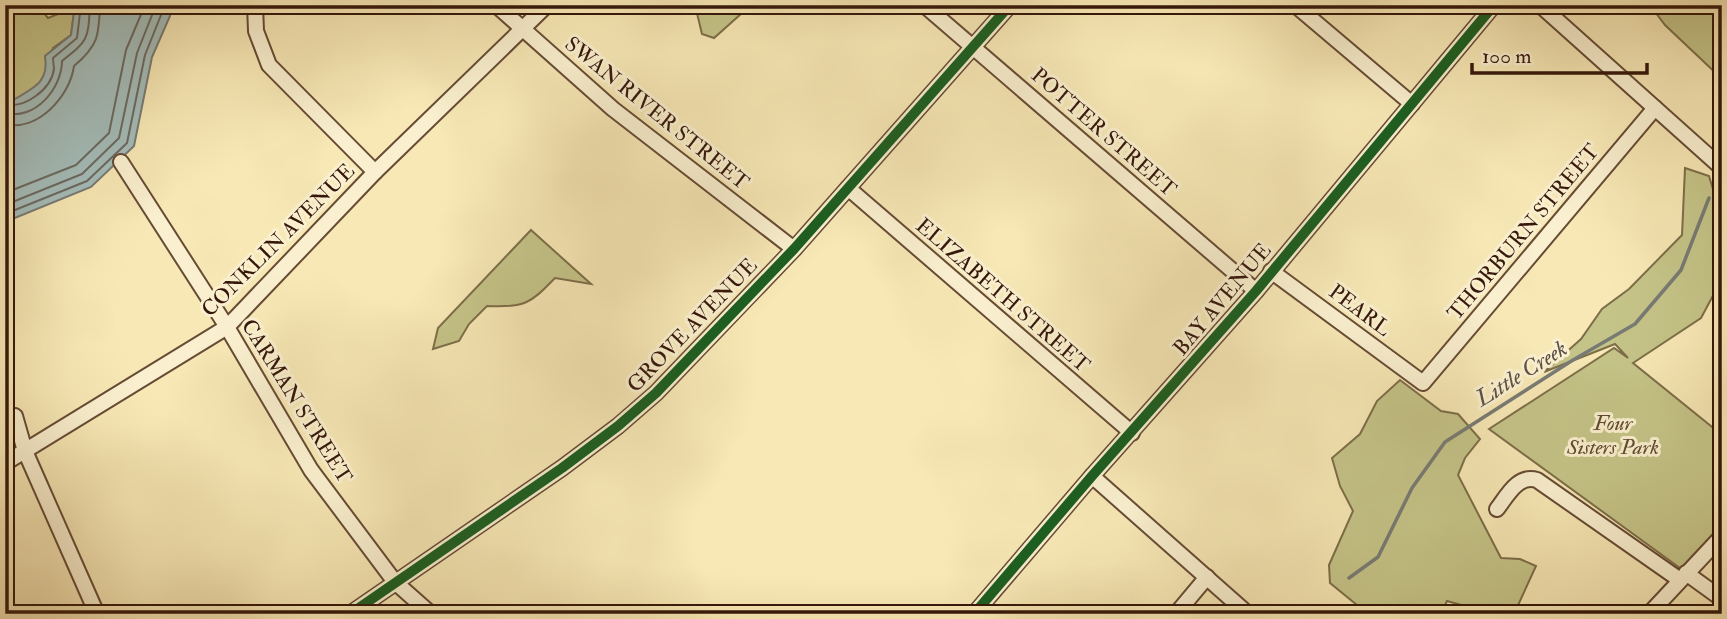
<svg xmlns="http://www.w3.org/2000/svg" width="1727" height="619" font-family="'IM FELL Double Pica',serif">
<style>
.green{fill:#c5c488;stroke:#7d6e49;stroke-width:2}
.water{fill:#a4bdba;stroke:#787b74;stroke-width:2}
.lines{fill:none;stroke-linecap:round;stroke-linejoin:round}
.shore{stroke:#6c6a62;stroke-width:2}
.stream{stroke:#787b74;stroke-width:3.5}
.minor-casing{stroke:#664b35;stroke-width:18}
.minor{stroke:#faf0cf;stroke-width:14}
.cycleway-casing{stroke:#faf0cf;stroke-width:15}
.cycleway{stroke:#1b5e20;stroke-width:10}
.labels{text-anchor:middle;stroke-width:6;stroke-linejoin:round;paint-order:stroke}
.street-label{font-size:21px;fill:#35170a;stroke:#faf0cf}
.park-label{font-size:21px;font-style:italic;fill:#604b30;stroke:#faf0cf}
.water-label{font-size:23px;font-style:italic;fill:#5c5148;stroke:#faf0cf}
</style>
<rect width="100%" height="100%" fill="#f7e8b5"/>
<filter id="stains"><feTurbulence type="fractalNoise" baseFrequency=".00286" numOctaves="4"/><feColorMatrix values="0 0 0 0 .2 0 0 0 0 .09 0 0 0 0 .02 0 0 0 .5 -.17"/></filter>
<radialGradient id="worn" r=".72"><stop offset=".6" stop-color="#630" stop-opacity="0"/><stop offset="1" stop-color="#630" stop-opacity=".3"/></radialGradient>
<g class="green">
<path d="M5 5H37L48 18 58 14 51 5H75L71 35 53 48 47 69 38 86 15 100 5 97Z"/>
<path d="M695 5H751L714 38 702 34Z"/>
<path d="M1650 5H1722V79L1665 25Z"/>
<path d="M1685 168 1709 176 1716 199 1713 260 1716 290 1701 318 1633 363 1722 435V529L1684 571 1489 429 1614 348 1628 358 1615 344 1544 372 1581 339 1602 309 1629 289 1682 235Z"/>
<path d="M531 230 591 284 555 278C530 304 524 308 487 306L469 324 459 341 433 349 438 328Z"/>
<path d="M1400 380 1441 411 1458 414 1480 439 1465 458 1458 475 1501 558 1520 559 1536 566 1514 614H1471L1472 608 1447 601 1441 614H1368L1330 583 1329 565 1353 511 1340 486 1332 458 1360 434 1377 401Z"/>
</g>
<path class="water" d="M75 5H172L170 16 152 57 134 146 91 187 5 222V97L15 99C35 87 49 82 45 56L71 35Z"/>
<g class="lines">
<g class="shore">
<path d="M5 104C24 109 51 90 54 69 54 66 53 62 53 58L77 38 81 5"/>
<path d="M5 113C35 121 62 88 62 61 89 40 88 39 90 5"/>
<path d="M5 124C38 132 70 96 74 66 98 46 99 36 100 5"/>
<path d="M5 193 76 165 109 133 126 50 145 5"/>
<path d="M5 205 82 174 119 138 137 53 156 5"/>
<path d="M5 214 87 181 127 143 145 55 165 5"/>
</g>
<path class="stream" d="M1349 578 1378 557 1412 488 1445 442 1573 360 1635 324 1681 270 1709 198"/>
<g class="minor-casing">
<g id="minor">
<path d="M255 5 256 31 269 65 375 172"/>
<path d="M496 5 613 109 794 249"/>
<path d="M924 5 1256 291"/>
<path d="M1295 5 1412 104"/>
<path d="M1540 5 1722 168"/>
<path d="M121 162 227 327 311 470 395 582 431 614"/>
<path d="M848 188 1132 433"/>
<path d="M1271 271 1423 383 1655 108"/>
<path d="M15 416 25 451 97 614"/>
<path d="M5 463 227 327 375 172 547 5"/>
<path d="M1092 476 1248 614"/>
<path d="M1497 509C1507 496 1518 474 1537 480L1680 580"/>
<path d="M1686 573 1722 599"/>
<path d="M350 614 562 468 618 426 656 393 794 249 1010 5"/>
<path d="M974 614 1092 476 1256 291 1494 5"/>
<path d="M1176 614 1207 577"/>
<path d="M1649 614 1722 536"/>
</g>
</g>
<use href="#minor" class="minor"/>
<g class="cycleway-casing">
<g id="cycleway">
<path d="M350 614 562 468 618 426 656 393 794 249 1010 5"/>
<path d="M974 614 1092 476 1256 291 1494 5"/>
</g>
</g>
<use href="#cycleway" class="cycleway"/>
</g>
<g class="labels">
<g class="street-label">
<text transform="translate(657 113) rotate(39)" y="7">SWAN RIVER STREET</text>
<text transform="translate(1104 132) rotate(41)" y="7">POTTER STREET</text>
<text transform="translate(1523 232) rotate(-50)" y="7">THORBURN STREET</text>
<text transform="translate(278 240) rotate(-45)" y="7">CONKLIN AVENUE</text>
<text transform="translate(1003 295) rotate(41)" y="7">ELIZABETH STREET</text>
<text transform="translate(1222 299) rotate(-50)" y="7">BAY AVENUE</text>
<text transform="translate(1360 310) rotate(37)" y="7">PEARL</text>
<text transform="translate(692 325) rotate(-46)" y="7">GROVE AVENUE</text>
<text transform="translate(297 401) rotate(58)" y="7">CARMAN STREET</text>
</g>
<g class="park-label">
<text x="1613" y="430">Four<tspan x="1613" dy="24">Sisters Park</tspan></text>
</g>
<g class="water-label">
<text transform="translate(1521 373) rotate(-32)" y="8">Little Creek</text>
</g>
</g>
<rect width="1727" height="619" fill="none" stroke="#f7e8b5" stroke-width="28"/>
<rect x="7" y="7" width="1713" height="605" fill="none" stroke="#35170a" stroke-width="3.5"/>
<rect x="14" y="14" width="1699" height="591" fill="none" stroke="#35170a" stroke-width="2"/>
<path d="M1472 63v10h175v-10" fill="none" stroke="#35170a" stroke-width="3.5"/>
<text x="1482" y="63" font-size="21" fill="#35170a" stroke="#faf0cf" stroke-width="5" paint-order="stroke">100 m</text>
<rect width="100%" height="100%" filter="url(#stains)"/>
<rect width="100%" height="100%" fill="url(#worn)"/>
</svg>
